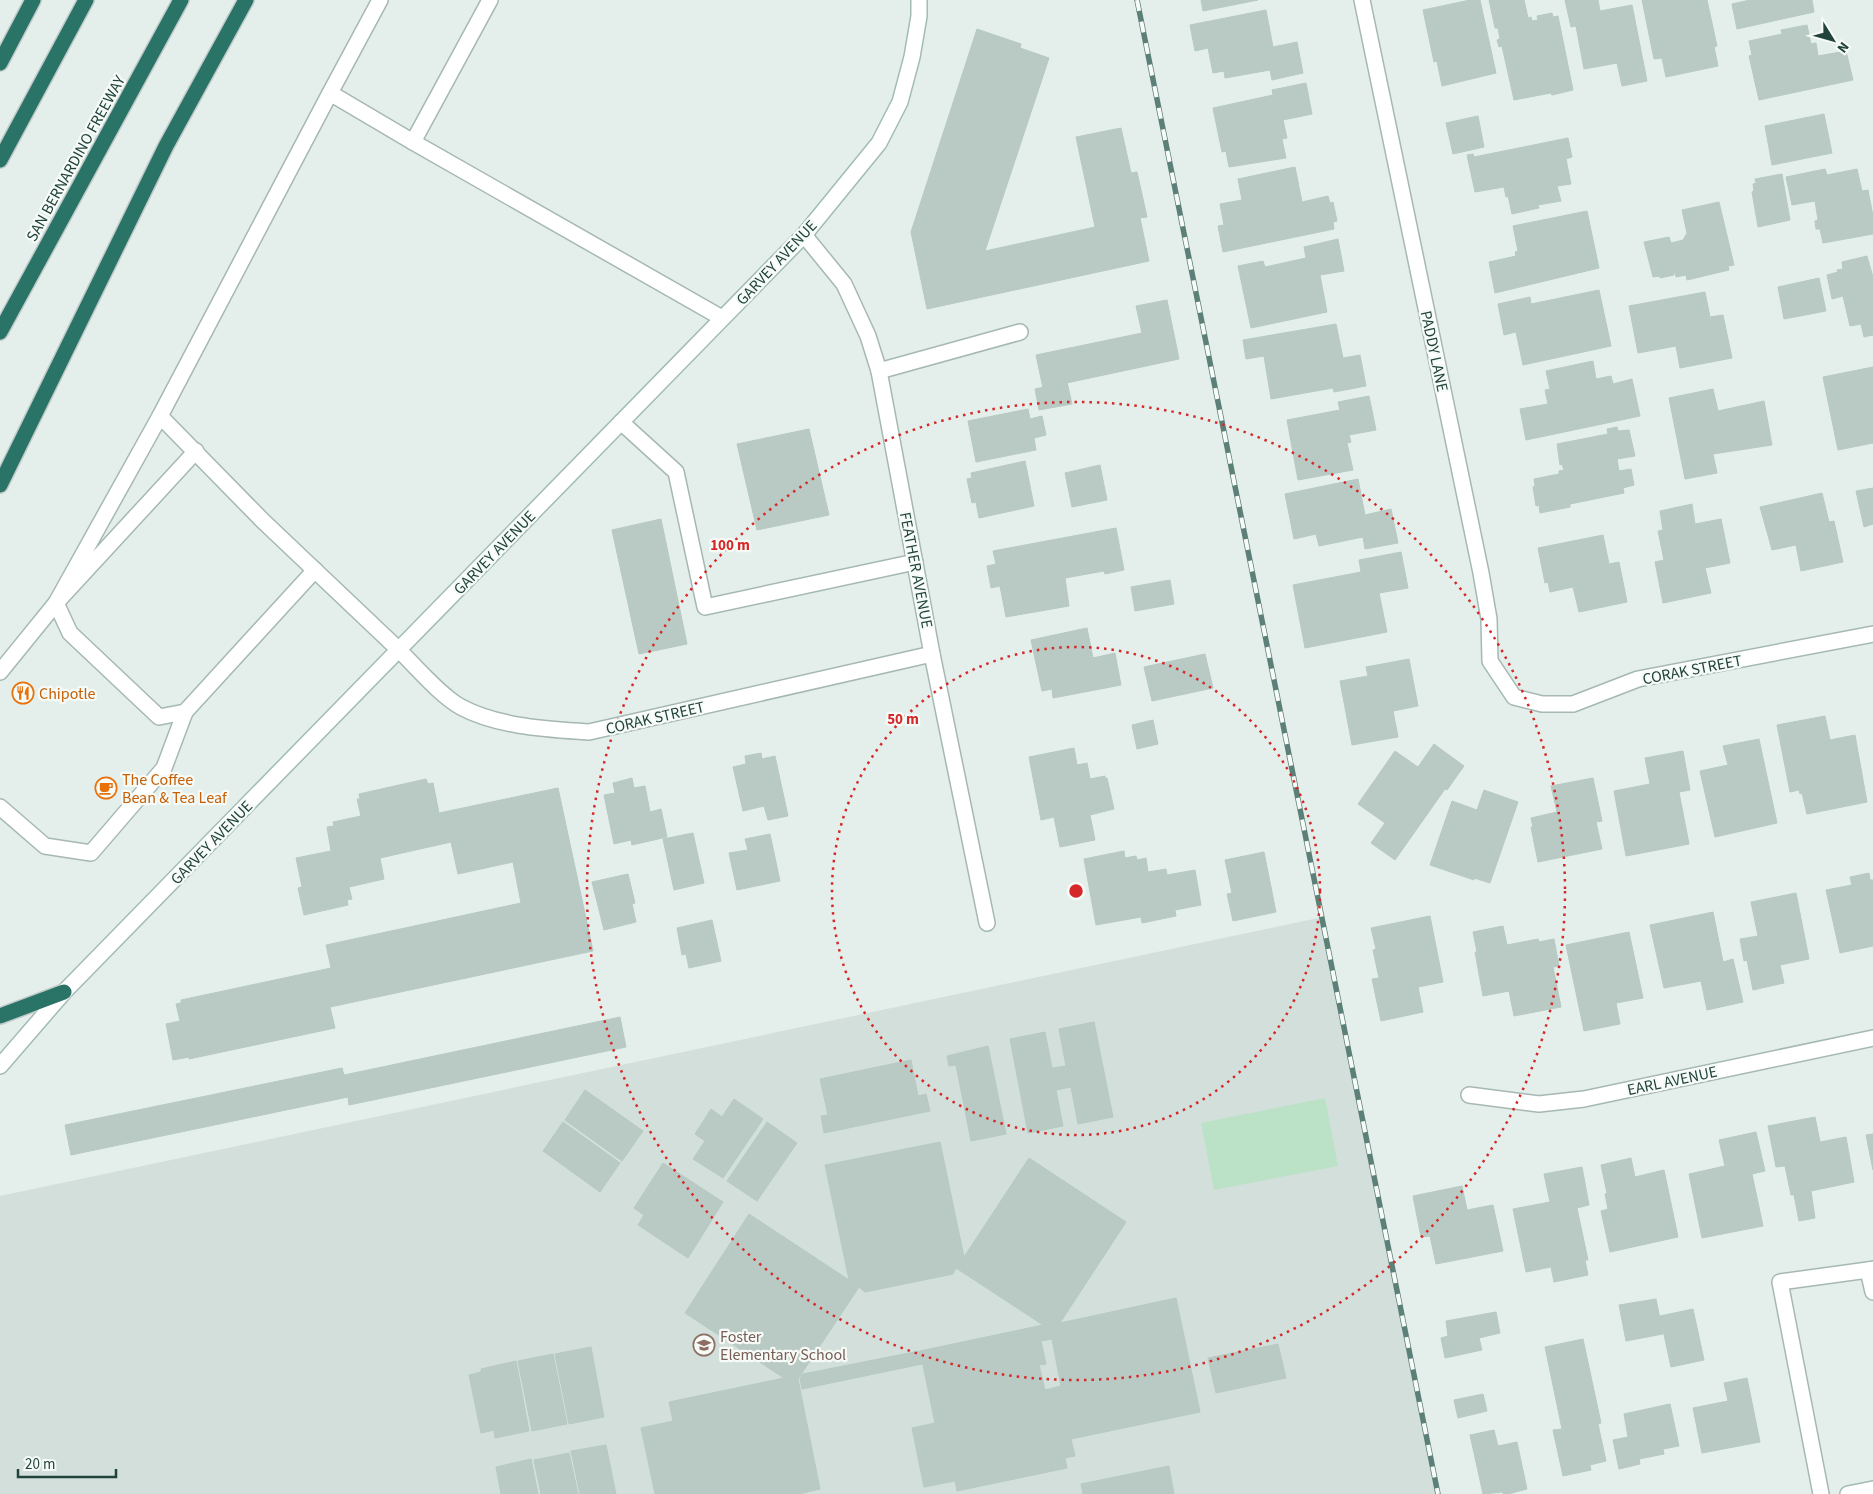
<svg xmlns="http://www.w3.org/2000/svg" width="1873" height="1494" font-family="'Source Sans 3',sans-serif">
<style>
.built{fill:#d2dfda}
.green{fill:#bbe2c7}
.building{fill:#b9cac4;stroke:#b6cac2;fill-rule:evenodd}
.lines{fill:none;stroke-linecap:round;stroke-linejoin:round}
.lane-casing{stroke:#a6b8b3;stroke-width:18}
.street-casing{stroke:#a6b8b3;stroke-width:18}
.secondary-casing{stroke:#a1bcb4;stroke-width:18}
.highway-casing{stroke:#c1cac8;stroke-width:18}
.lane{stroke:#fff;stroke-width:15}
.street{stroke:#fff;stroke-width:15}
.secondary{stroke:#fff;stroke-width:15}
.highway{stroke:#297367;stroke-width:15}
.rail-casing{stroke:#5c7f77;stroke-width:5.5}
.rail{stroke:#f6fbf8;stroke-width:4;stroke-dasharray:11;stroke-linecap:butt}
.ring{fill:none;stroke:#d62828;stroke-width:2.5;stroke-dasharray:2.5 5}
.labels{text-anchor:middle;stroke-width:4.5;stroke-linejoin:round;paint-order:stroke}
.street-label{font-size:16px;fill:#21433b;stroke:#f6fbf8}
.food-label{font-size:16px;fill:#c56008;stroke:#f6fbf8;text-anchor:start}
.education-label{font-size:16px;fill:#785e54;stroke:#f6fbf8;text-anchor:start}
.centre{fill:#d62828;stroke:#f6fbf8;stroke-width:2.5}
.ring-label{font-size:15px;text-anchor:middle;font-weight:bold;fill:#d62828;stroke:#f6fbf8;stroke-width:4.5;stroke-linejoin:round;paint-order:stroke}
</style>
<rect width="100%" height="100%" fill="#e4efeb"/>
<path class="built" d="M1323 917 1438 1494H0V1196Z"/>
<path class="green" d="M1325 1098 1338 1166 1214 1190 1201 1123Z"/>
<g class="building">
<path d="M1201 0H1258L1203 11Z"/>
<path d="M1470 0H1480L1496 73 1442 86 1437 61 1434 62 1423 10Z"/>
<path d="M1489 0H1524L1528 18 1531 17 1532 21 1538 20 1537 16 1552 13 1553 17 1558 16 1573 90 1552 95 1551 93 1514 100 1502 46 1499 47 1497 40 1500 39 1498 28H1495Z"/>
<path d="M1565 0H1598L1600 11 1632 5 1647 81 1622 86 1617 63 1584 69 1576 26 1571 27Z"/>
<path d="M1642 0H1707L1717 46 1714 47 1718 66 1666 77 1662 58 1654 59Z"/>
<path d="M1750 0H1812L1814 12 1737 29 1732 4Z"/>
<path d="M1266 10 1273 47 1297 42 1303 73 1272 80 1270 70 1225 78 1224 71 1213 73 1208 48 1195 51 1190 25Z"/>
<path d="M1807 25 1811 44 1816 43 1818 56 1846 51 1853 80 1759 100 1749 56 1752 55 1749 41 1782 34 1781 30Z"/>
<path d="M977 29 1021 44 1020 48 1049 58 985 251 1095 227 1076 137 1121 128 1131 173 1137 172 1147 217 1140 218 1149 261 927 309 911 232Z"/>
<path d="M1306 83 1312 114 1283 120 1287 138 1282 139 1286 158 1229 167 1226 151 1222 152 1213 108 1273 95 1272 90Z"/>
<path d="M1824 114 1832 153 1772 165 1765 126Z"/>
<path d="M1478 116 1484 147 1453 154 1446 123Z"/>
<path d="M1568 138 1572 157 1566 159 1571 184 1557 186 1561 201 1538 205 1539 208 1512 214 1508 196 1506 197 1504 187 1475 192 1467 155 1473 154 1474 157Z"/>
<path d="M1295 167 1302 202 1328 196 1330 203 1333 202 1337 221 1333 222 1334 229 1223 252 1218 226 1224 225 1220 204 1242 200 1238 179Z"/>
<path d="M1825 169 1827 175 1857 169 1862 191 1868 190 1873 216V234L1823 243 1820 229H1816L1815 221 1818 220 1815 201 1792 205 1786 177Z"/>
<path d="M1782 174 1790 220 1758 227 1752 192 1754 191 1753 184 1756 183 1755 179Z"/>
<path d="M1719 202 1734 265 1728 266 1729 270 1687 280 1686 275 1676 277 1675 273H1673L1674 275 1660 278V276L1653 277 1644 242 1669 237 1671 243 1683 240 1687 233 1682 210Z"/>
<path d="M1587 211 1599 268 1495 293 1489 262 1516 256 1515 252 1518 251 1513 226Z"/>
<path d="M1338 239 1344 271 1320 275 1327 312 1251 328 1238 266 1263 261 1265 267 1306 258 1304 247Z"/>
<path d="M1867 256 1873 277V335L1864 337 1861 324 1850 326 1843 296 1832 299 1827 275 1838 272 1837 270 1843 269 1842 262Z"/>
<path d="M1819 278 1826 311 1784 319 1778 287Z"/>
<path d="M1599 290 1611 346 1523 365 1516 332 1504 335 1498 304 1530 297 1531 304Z"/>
<path d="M1705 292 1710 317 1723 315 1732 358 1680 368 1676 346 1638 353 1629 306Z"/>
<path d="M1167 300 1179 359 1043 388 1036 355 1142 333 1136 306Z"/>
<path d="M1336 324 1343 358 1360 355 1366 386 1334 392 1333 388 1271 399 1264 356 1246 359 1243 340Z"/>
<path d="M1593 361 1596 379 1611 376 1613 384 1632 379 1640 416 1526 440 1520 409 1548 404 1545 390 1550 389 1546 371Z"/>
<path d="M1873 367V443L1838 450 1823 377Z"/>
<path d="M1067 382 1072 404 1039 410 1035 389Z"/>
<path d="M1713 389 1718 411 1764 401 1772 445 1713 454 1717 473 1685 479 1669 398Z"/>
<path d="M1369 396 1376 430 1349 435 1351 442 1347 443 1353 470 1298 480 1287 420 1340 410 1338 402Z"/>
<path d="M1028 409 1030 419 1042 416 1046 435 1034 438 1036 450 976 462 968 421Z"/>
<path d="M1617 427 1618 431 1629 430 1635 456 1617 459 1619 471 1631 469 1634 485 1623 488 1624 493 1570 504V507L1540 513 1539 505 1536 506 1533 487 1535 486 1534 479 1559 474V471L1564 470 1562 464 1560 465 1557 444 1608 434 1607 429Z"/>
<path d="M809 429 829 515 757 530 737 444Z"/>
<path d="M1025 461 1034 506 979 518 976 502 972 503 967 479 972 478 971 473Z"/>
<path d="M1100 465 1107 500 1072 507 1065 473Z"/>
<path d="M1358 479 1365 515 1391 509 1398 543 1365 549 1363 537 1319 546 1316 534 1294 539 1285 494Z"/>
<path d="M1873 488V524L1864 527 1856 491Z"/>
<path d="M1822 493 1829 522 1834 521 1843 562 1801 571 1796 545 1772 550 1760 507Z"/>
<path d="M1692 504 1695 524 1721 519 1730 563 1705 568 1711 593 1663 603 1655 562 1664 560 1658 531 1663 530 1660 511Z"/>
<path d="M661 519 687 644 639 654 612 530Z"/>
<path d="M1116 528 1124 570 1105 574 1104 571 1065 578 1069 606 1006 617 1000 586 991 588 987 566 996 564 993 551Z"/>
<path d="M1603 535 1609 564 1619 562 1627 602 1579 612 1573 587 1550 592 1548 582 1545 583 1538 548Z"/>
<path d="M1401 552 1408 588 1379 593 1387 632 1305 648 1293 585 1361 572 1359 560Z"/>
<path d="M1170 580 1174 604 1135 611 1131 587Z"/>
<path d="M1087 628 1093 658 1115 653 1121 685 1053 698 1052 689 1042 691 1031 640Z"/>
<path d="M1205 654 1213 688 1152 701 1144 667Z"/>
<path d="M1409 659 1418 706 1393 711 1398 737 1352 745 1340 681 1368 676 1366 667Z"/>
<path d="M1825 716 1830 740 1855 735 1867 802 1807 814 1802 793 1800 794 1799 790 1790 792 1777 725Z"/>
<path d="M1153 720 1158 744 1137 749 1132 725Z"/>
<path d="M1759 739 1777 823 1715 837 1700 771 1728 765 1723 746Z"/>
<path d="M1434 744 1464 766 1447 790 1445 789 1395 860 1371 843 1385 823 1358 804 1395 751 1418 767Z"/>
<path d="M1074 748 1077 765 1087 763 1090 779 1105 776V779L1107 778 1114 809 1090 815 1095 840 1060 847 1054 817 1041 820 1029 757Z"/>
<path d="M1683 751 1690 790 1679 792 1689 844 1626 856 1614 791 1650 784 1645 758Z"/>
<path d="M761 753 762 759 775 756 788 816 768 820 764 806 743 811 733 767 746 764 745 756Z"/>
<path d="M632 778 634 788 645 786 650 812 661 809 667 837 632 845 631 840 614 844 604 795 615 793 613 783Z"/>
<path d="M1593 778 1602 821 1596 822 1602 849 1538 862 1531 827H1533L1531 818 1557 812 1551 786Z"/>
<path d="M426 779 428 784 433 783 439 813 558 788 593 951 330 1007 335 1028 189 1059V1057L173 1060 166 1024 180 1021 176 1004 181 1003V1000L331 968 326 945 521 903 513 862 458 874 451 842 380 858 384 879 349 887 352 899 347 900 348 905 304 915 298 888 302 887 296 858 331 851 327 827 334 826 333 822 361 816 357 799H360L359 794Z"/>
<path d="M1484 790 1518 802 1490 883 1474 878V880L1430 865 1452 801 1477 810Z"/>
<path d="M693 833 704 883 674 890 663 839Z"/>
<path d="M770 834 780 881 737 890 729 853 748 850 745 839Z"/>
<path d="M1124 851 1125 858 1136 856 1137 860 1146 858 1148 872 1166 869 1167 875 1195 870 1201 905 1175 910 1176 916 1142 923 1141 917 1096 925 1084 859Z"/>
<path d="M1264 852 1276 912 1233 921 1227 894 1232 893 1225 860Z"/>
<path d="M1869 873 1870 880H1873V946L1840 953 1826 890 1852 885 1850 877Z"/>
<path d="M628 874 635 903 632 904 636 922 604 930 592 882Z"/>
<path d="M1796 893 1809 959 1780 965 1784 983 1753 990 1747 960 1744 961 1740 939 1758 936 1751 902Z"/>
<path d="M1713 912 1723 962 1733 959 1743 1002 1707 1010 1701 981 1664 988 1650 925Z"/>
<path d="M1430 916 1443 982 1418 987 1423 1012 1381 1021 1372 979 1379 978 1373 950 1376 949 1371 928Z"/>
<path d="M712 920 721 961 689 968 686 954 682 955 677 928Z"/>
<path d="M1503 926 1507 945 1538 939 1539 942 1554 939 1559 966 1553 967 1561 1007 1514 1016 1509 991 1483 996 1475 952H1477L1473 932Z"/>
<path d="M1629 932 1643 998 1616 1003 1620 1024 1584 1031 1566 945Z"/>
<path d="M620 1017 626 1047 349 1105 348 1097 71 1155 65 1125 342 1068 344 1075Z"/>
<path d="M1094 1022 1113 1117 1078 1124 1071 1087 1056 1090 1063 1126 1028 1133 1010 1039 1045 1032 1052 1068 1066 1066 1059 1029Z"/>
<path d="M988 1046 1006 1134 971 1141 956 1065 949 1066 947 1056Z"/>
<path d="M911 1060 918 1096 926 1094 930 1111 824 1133 821 1116 828 1115 820 1079Z"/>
<path d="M585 1090 643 1131 622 1161 565 1120Z"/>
<path d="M734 1099 763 1119 723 1178 693 1159 705 1141 695 1134 711 1109 722 1117Z"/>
<path d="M1815 1117 1820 1142 1846 1137 1854 1182 1811 1191 1815 1218 1799 1221 1794 1195H1791L1785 1166 1776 1167 1768 1126Z"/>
<path d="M563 1122 620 1163 600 1192 543 1151Z"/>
<path d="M767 1122 797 1143 757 1201 727 1181Z"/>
<path d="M1756 1132 1765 1171 1752 1174 1763 1226 1702 1238 1689 1174 1725 1166 1719 1140Z"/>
<path d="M1873 1134V1170L1866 1135Z"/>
<path d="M940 1142 964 1257 1029 1158 1126 1222 1060 1323 1176 1298 1200 1412 1071 1439 1075 1456 1065 1458 1067 1468 957 1491 955 1481 924 1487 912 1428 935 1423 920 1351 1043 1325 956 1268 953 1274 865 1292 859 1287 798 1379 820 1489 799 1494H655L641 1428 673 1421 669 1402 784 1378 685 1313 749 1214 849 1280 825 1165ZM1052 1339 1061 1386 1045 1390 1039 1365 1046 1364 1041 1341Z"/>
<path d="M1631 1158 1635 1177 1664 1170 1678 1237 1610 1252 1601 1211 1608 1209 1605 1194 1607 1193 1601 1165Z"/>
<path d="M663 1163 723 1202 688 1258 638 1225 644 1215 634 1208Z"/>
<path d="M1582 1167 1589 1205 1577 1208 1588 1260H1585L1588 1275 1554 1282 1551 1267 1526 1272 1513 1209 1550 1202 1544 1174Z"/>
<path d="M1462 1186 1467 1210 1493 1205 1503 1251 1436 1264 1430 1236 1421 1237 1413 1196Z"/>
<path d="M1656 1299 1663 1334 1626 1341 1619 1305Z"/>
<path d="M1693 1309 1704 1360 1671 1367 1660 1316Z"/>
<path d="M1496 1312 1500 1333 1479 1338 1482 1350 1445 1358 1441 1338 1448 1336 1446 1321Z"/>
<path d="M1583 1339 1601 1423 1598 1424 1606 1461 1590 1465 1591 1470 1563 1476 1553 1430 1562 1429 1545 1347Z"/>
<path d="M1278 1344 1286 1378 1216 1393 1208 1358Z"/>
<path d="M591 1347 604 1417 569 1424 555 1354Z"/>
<path d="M919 1351 922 1364 802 1389 800 1378 803 1374Z"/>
<path d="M553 1354 567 1424 532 1431 518 1361Z"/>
<path d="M516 1361 529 1431 495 1438 494 1430 481 1433 469 1375 481 1372V1369Z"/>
<path d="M1747 1378 1760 1442 1702 1453 1693 1408 1728 1401 1724 1383Z"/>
<path d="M1483 1394 1487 1411 1458 1418 1454 1400Z"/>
<path d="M1670 1404 1679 1446 1663 1449 1664 1454 1639 1459 1640 1464 1619 1469 1613 1440 1628 1437 1624 1414Z"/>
<path d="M1494 1430 1498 1446 1517 1442 1527 1489 1508 1494H1503V1492L1483 1494 1470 1435Z"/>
<path d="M606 1445 616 1494H580L571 1451Z"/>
<path d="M569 1453 578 1494H541L534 1460Z"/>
<path d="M531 1459 538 1494H501L496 1467Z"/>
<path d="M1169 1466 1174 1494H1083L1081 1484Z"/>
</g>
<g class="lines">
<g class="lane-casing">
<g id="lane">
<path d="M380 0 330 93 413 142 722 318"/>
<path d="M330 93 160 416 263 521 399 650"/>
<path d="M413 142 490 0"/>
<path d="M879 371 1020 332"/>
<path d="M160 416 56 603 70 633 159 717 185 712 315 570"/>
<path d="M621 422 676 472 705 607 915 562"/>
<path d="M0 672 56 603 196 451"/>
<path d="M0 807 45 846 91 853 164 768 185 712"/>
<path d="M1873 1269 1868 1270 1873 1292"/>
<path d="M1821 1494 1780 1282 1868 1270"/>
</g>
</g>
<g class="street-casing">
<g id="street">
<path d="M1362 0 1481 573 1489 619 1490 661 1514 697 1542 704H1573L1638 679 1873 634"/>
<path d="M804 235 844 284 868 336 879 371 932 654 987 923"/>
<path d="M399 650C415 666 442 697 461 707 498 727 548 729 589 732L932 654"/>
<path d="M1469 1095 1539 1104 1584 1099 1873 1038"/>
</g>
</g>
<g class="secondary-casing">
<g id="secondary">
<path d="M0 1066 64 992 804 235 879 143 900 102 912 57 919 16V0"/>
<path d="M1848 1494 1873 1489"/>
</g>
</g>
<g class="highway-casing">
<g id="highway">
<path d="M0 63 33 0"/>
<path d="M0 160 86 0"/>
<path d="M0 332 181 0"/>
<path d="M0 485 166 146 246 0"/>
<path d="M0 1016 64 992"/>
</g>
</g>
<use href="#lane" class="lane"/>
<use href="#street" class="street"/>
<use href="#secondary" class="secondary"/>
<use href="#highway" class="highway"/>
<g class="rail-casing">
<path id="rail" d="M1137 0 1438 1494"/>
</g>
<use href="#rail" class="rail"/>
</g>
<g class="ring">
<circle cx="1076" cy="891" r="244"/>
<circle cx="1076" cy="891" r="489"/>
</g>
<defs>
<g id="restaurant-ring" transform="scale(1.125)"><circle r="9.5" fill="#f6fbf8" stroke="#e8710a" stroke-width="1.5"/><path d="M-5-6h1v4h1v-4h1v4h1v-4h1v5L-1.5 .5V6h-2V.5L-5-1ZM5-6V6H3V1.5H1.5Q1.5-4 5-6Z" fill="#e8710a"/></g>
<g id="cafe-ring" transform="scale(1.125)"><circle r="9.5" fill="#f6fbf8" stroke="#e8710a" stroke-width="1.5"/><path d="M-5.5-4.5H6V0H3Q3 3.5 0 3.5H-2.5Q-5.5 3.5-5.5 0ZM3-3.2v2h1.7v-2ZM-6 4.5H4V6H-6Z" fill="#e8710a"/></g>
<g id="school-ring" transform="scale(1.125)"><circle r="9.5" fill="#f6fbf8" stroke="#8d6e63" stroke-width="1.5"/><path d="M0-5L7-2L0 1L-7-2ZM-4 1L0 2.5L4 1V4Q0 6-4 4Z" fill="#8d6e63"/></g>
</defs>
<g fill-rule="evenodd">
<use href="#restaurant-ring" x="23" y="693"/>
<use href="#cafe-ring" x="106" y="788"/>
<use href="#school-ring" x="704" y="1345"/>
</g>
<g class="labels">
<g class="street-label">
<text transform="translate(75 158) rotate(-61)" y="6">SAN BERNARDINO FREEWAY</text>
<text transform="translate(776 262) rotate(-47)" y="6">GARVEY AVENUE</text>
<text transform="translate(1435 351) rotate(78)" y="6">PADDY LANE</text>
<text transform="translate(494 552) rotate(-46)" y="6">GARVEY AVENUE</text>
<text transform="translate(917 570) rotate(79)" y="6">FEATHER AVENUE</text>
<text transform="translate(1692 669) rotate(-11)" y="6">CORAK STREET</text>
<text transform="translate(655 717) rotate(-13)" y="6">CORAK STREET</text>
<text transform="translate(211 842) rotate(-46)" y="6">GARVEY AVENUE</text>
<text transform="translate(1672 1080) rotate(-12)" y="6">EARL AVENUE</text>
</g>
<g class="food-label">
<text x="39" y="699">Chipotle</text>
<text x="122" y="785">The Coffee<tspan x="122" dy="18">Bean &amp; Tea Leaf</tspan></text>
</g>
<g class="education-label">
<text x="720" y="1342">Foster<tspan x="720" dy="18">Elementary School</tspan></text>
</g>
</g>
<circle cx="1076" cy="891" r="8" class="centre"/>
<g class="ring-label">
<text x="730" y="550">100 m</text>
<text x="903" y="724">50 m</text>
</g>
<g transform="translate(1833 40) rotate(127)" stroke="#f6fbf8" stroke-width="4" paint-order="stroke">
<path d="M0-4L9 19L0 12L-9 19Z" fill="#21433b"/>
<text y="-8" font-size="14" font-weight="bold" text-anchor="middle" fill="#21433b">N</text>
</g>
<path d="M18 1469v8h98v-8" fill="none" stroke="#21433b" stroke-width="2.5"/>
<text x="25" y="1469" font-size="15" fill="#21433b" stroke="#f6fbf8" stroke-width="4" paint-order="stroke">20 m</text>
</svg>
